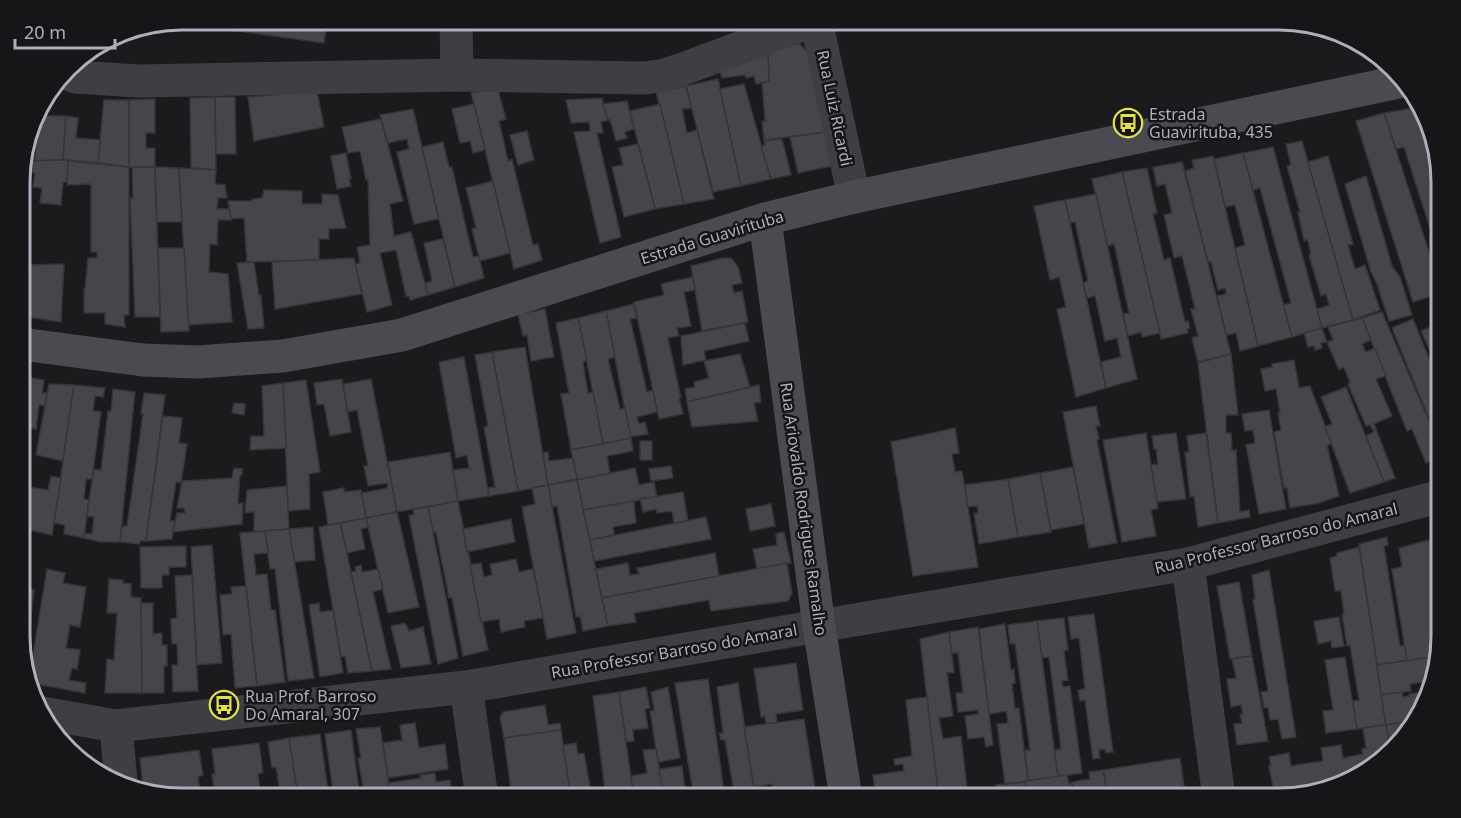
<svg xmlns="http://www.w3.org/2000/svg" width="1461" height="818" font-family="'Noto Sans',sans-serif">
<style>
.building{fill:#46454a;stroke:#363538;stroke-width:1.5}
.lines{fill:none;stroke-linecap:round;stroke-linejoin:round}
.street{stroke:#3f3e43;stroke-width:33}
.secondary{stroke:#4b4a51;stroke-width:33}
.labels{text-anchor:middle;stroke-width:5;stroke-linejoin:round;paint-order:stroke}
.street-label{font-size:16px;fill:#afaebb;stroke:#161618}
.poi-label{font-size:16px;fill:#afaebb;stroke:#161618;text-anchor:start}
.rim{fill:none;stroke:#afaebb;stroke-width:3}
</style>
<rect width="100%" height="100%" fill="#1b1b1d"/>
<g class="building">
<path d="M225 20H327L324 43 223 29Z"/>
<path d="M786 44H800L810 56 826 132 764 140 762 121H765L762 83 769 81 768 50Z"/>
<path d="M768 51 769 81 756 84 754 76 746 78 745 75 722 78 719 68Z"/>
<path d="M718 79 741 186 713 192 686 86Z"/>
<path d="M744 84 771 179 741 186 720 89Z"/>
<path d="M686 86 691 108 682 109 687 133 697 130 714 199 684 204 656 92Z"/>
<path d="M498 90 506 119 499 121 508 161 512 159 533 245 538 244 542 260 514 269 471 92Z"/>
<path d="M317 91 324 127 254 141 248 97Z"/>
<path d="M215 97 216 170 191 168 190 98Z"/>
<path d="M215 97H235L236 154H216Z"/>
<path d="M602 98 608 120 601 122 603 133H597L621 237 600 243 574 132 590 131 589 122 571 123 566 100Z"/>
<path d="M155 99V133H146V148H155V167H129V100Z"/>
<path d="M104 100H129V167L98 163Z"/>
<path d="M627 101 634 129 625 132 627 138 616 141 610 120H608L603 104Z"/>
<path d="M474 104 485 150 473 153 470 141 460 143 452 109Z"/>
<path d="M660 104 684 204 655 209 630 111Z"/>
<path d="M37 108 35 161H21L36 110Z"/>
<path d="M1415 108 1441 184V242L1435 244 1404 147 1396 149 1384 113Z"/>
<path d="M413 109 439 219 414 224 397 152 409 149 407 139 388 143 380 115Z"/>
<path d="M1384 113 1441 289V293L1413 302 1356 121Z"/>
<path d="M37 116H66L63 160 35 161Z"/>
<path d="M66 116 78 118 76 138 100 140 98 163 63 160Z"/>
<path d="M381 119 403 201 390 204 394 236 411 232 428 295 410 300 409 296H406L396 250 380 253 392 305 367 312 355 264 360 263 357 247 370 245 368 179 366 180 360 151 348 153 342 127Z"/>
<path d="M1424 120 1441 171V184L1421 121Z"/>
<path d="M527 131 534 160 518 165 510 135Z"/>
<path d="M826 132 832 166 798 173 790 137Z"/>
<path d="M782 139 791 175 771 179 761 146 765 145 764 141Z"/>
<path d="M1302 141 1353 320 1322 328 1317 309 1329 305 1326 294 1321 296 1309 255 1311 253 1307 239 1304 241 1298 212H1300L1287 166 1291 165 1286 144Z"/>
<path d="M443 142 449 167H452L473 257 479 256 484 278 455 287 422 147Z"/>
<path d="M638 144 655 209 624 217 612 167 623 165 619 148Z"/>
<path d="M1273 147 1322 328 1292 337 1283 305 1291 303 1260 188 1253 190 1243 153Z"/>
<path d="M346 153 351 179H349L351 186 337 189 331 156Z"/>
<path d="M1243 153 1292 337 1258 346 1235 248 1245 245 1235 205 1225 207 1214 159Z"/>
<path d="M1213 156 1258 346 1240 351 1236 333 1226 335 1217 296 1226 294 1225 288 1218 290 1211 262H1208L1185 171 1194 168 1192 160Z"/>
<path d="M1328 156 1353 244 1348 245 1355 269 1365 265 1380 310 1353 320 1308 162Z"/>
<path d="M63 160 68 161 67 182H63L61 205 40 203 42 188 33 187 35 173 26 172 27 161Z"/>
<path d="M68 161 129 167V315H124L125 327 105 324V313H84V289H85L88 258H97V252H91V184L67 185Z"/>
<path d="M1182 162 1231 354 1198 362 1192 338 1198 336 1191 309H1195L1182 256 1174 258 1164 215 1172 213 1165 184 1157 186 1153 167Z"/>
<path d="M132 167H155L160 317H135L130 198H133Z"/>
<path d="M155 167 179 168 182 222H157Z"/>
<path d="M179 168 216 170 215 184 225 185 227 198H218L217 209H229L231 220H218L217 245 210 244 209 272 228 274 232 322 188 325Z"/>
<path d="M1147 168 1157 213 1153 214 1164 260 1170 258 1185 322 1188 321 1190 328 1187 329 1188 333 1161 339 1122 172Z"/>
<path d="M1122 172 1160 333 1142 337 1141 332 1128 336 1123 314 1129 313 1115 248 1114 244 1107 246 1092 179Z"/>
<path d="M1366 176 1392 266 1400 277 1412 315 1389 321 1377 284 1371 272 1345 184Z"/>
<path d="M493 181 510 253 480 261 472 229 476 228 466 188Z"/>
<path d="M264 190 302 191V204H322V194L338 195 346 228 329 229V239H319V260L247 262 244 218 231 219 228 201H252L253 199 262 198Z"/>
<path d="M1096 194 1137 379 1106 388 1101 362 1121 357 1117 338 1105 341 1095 296 1087 298 1083 283 1088 281 1075 222 1070 223 1065 200Z"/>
<path d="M1065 200 1106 388 1076 397 1057 309 1066 307 1059 277 1050 280 1034 206Z"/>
<path d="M443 239 455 287 428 295 425 283 432 281 424 243Z"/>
<path d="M158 248H184L189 331 161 332Z"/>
<path d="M354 258 362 294 275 309 272 262Z"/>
<path d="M723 258H730L733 260 738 267 742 283 732 285 734 293 742 291 748 322 702 331 691 266Z"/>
<path d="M254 262 259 296 261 295 264 328 248 329 237 263Z"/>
<path d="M64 264 61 322 21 316V286H27L28 265Z"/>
<path d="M693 277 695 290 684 292 691 326 677 328 679 336 668 338 681 398H679L683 414 659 419 634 302 664 295 661 284Z"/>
<path d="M634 304 637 318 630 319 647 392 653 390 657 412 637 417 639 424 645 422 648 434 630 437 606 311Z"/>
<path d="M545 309 554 357 531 361 527 335 523 336 518 314Z"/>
<path d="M606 311 615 357 608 359 620 409 625 408 631 438 603 444 578 318Z"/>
<path d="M1382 312 1441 449V457L1426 463 1412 429 1407 431 1362 318Z"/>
<path d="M578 318 587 361 583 362 588 393 593 392 603 444 571 450 561 394 569 393 556 323Z"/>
<path d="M1362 318 1371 340 1362 344 1366 352 1375 348 1386 376 1376 379 1392 416 1374 424 1395 478 1384 482 1366 436 1374 432 1370 425 1366 426 1348 384 1350 383 1344 367 1339 370 1327 342 1333 340 1328 327Z"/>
<path d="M1413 319 1441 388V448L1392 328Z"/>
<path d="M745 323 749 341 704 351 706 360 683 365 681 336Z"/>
<path d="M1441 323V376L1421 331Z"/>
<path d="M1322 328 1327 342 1321 343 1322 348 1315 350 1314 346 1308 347 1304 333Z"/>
<path d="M525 347 548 485 518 491 492 352Z"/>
<path d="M492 352 518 491 489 496 487 488 495 487 484 427 488 426 475 355Z"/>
<path d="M740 354 750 387 687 402 685 389 695 387 694 382 709 378 704 361Z"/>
<path d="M1231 354 1238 415H1226V433H1231L1232 451 1236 450 1240 512 1249 510 1250 517 1218 523 1198 363Z"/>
<path d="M464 357 489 496 458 501 453 470 469 468 467 455 456 458 439 362Z"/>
<path d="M1294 360 1299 388 1310 386 1332 444 1327 445 1339 496 1319 503 1290 508 1287 488H1284L1274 432 1281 430 1278 413H1280L1276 389 1265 391 1261 369 1272 367V364Z"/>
<path d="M21 376 44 380 42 393H47L45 406 39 405 36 429 31 428 27 452 30 453 26 479 21 478Z"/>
<path d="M342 379 351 432 330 436 324 404 317 405 314 383Z"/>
<path d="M371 379 397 512 366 518 362 493 388 488 387 483 368 486 364 466H368L357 410 348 412 343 384Z"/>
<path d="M306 380 320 472 309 474 310 509 288 511 283 383Z"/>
<path d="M283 383 286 448 250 450 251 436H264L262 386Z"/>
<path d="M49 384 74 385 63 461 36 455Z"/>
<path d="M74 385 105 388 103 397 95 396 93 411 101 412 92 479H86L84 499 89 500 84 538 64 534 65 525 54 523Z"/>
<path d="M759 385 761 402 754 403 758 421 692 427 687 402Z"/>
<path d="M1346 387 1384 482 1350 493 1325 427 1332 424 1321 397Z"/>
<path d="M113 389 135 392 120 542H100L84 538 85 533 92 534 94 517 87 516 89 500 94 469 101 470 108 411H111Z"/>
<path d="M144 393 165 395 146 541H140V544L120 542 122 526H127L143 414H141Z"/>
<path d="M234 403 245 404 244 415 232 413Z"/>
<path d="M1096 406 1100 426H1096L1099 439 1097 440 1117 543 1089 548 1063 412Z"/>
<path d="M1269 410 1286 509 1259 514 1246 445 1255 443 1253 430 1245 431 1242 414Z"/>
<path d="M163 416 182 418 179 443 187 444 181 483 176 482 170 521H175L172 539 146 541Z"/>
<path d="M955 428 959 453 952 454 955 472 962 471 978 567 913 576 891 442Z"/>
<path d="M1146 433 1158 508 1151 510 1156 536 1122 542 1103 440Z"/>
<path d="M1176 433 1186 499 1157 502 1151 465 1158 464 1156 449H1154L1152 436Z"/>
<path d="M1206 433 1218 523 1198 527 1194 496 1190 497 1185 452H1189L1187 436Z"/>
<path d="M631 438 633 451 607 456 610 473 577 480 571 450Z"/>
<rect x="640" y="441" width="12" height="19"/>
<path d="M450 452 458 501 397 512 388 462Z"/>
<path d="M548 452 549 461 573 458 577 479 548 485 543 453Z"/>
<path d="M671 466 673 478 651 481 649 469Z"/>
<path d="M1073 467 1084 524 1051 530 1040 473Z"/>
<path d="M234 468 242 469V475H240L238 504 243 503 242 524 173 532 177 513H185L184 508H177L182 481 232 478Z"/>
<path d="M635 468 639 485 654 482 657 497 583 510 577 480Z"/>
<path d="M1040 473 1051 532 1018 537 1008 479Z"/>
<path d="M51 476 61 478 52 535 21 528 29 487 48 490Z"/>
<path d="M1008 479 1018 537 979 544 974 513H978L977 506 968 507 965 485Z"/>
<path d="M577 480 608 626 583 631 580 616 576 617 557 506 552 507 548 485Z"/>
<path d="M548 485 576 633 547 639 522 507 535 504 532 488Z"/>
<path d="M287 486 289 529 254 532V512L245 513 247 490Z"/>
<path d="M344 488V492L361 490 366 518 328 525 323 492Z"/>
<path d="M683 492 688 521 674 523 672 511 657 513 656 509 643 512 640 499Z"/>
<path d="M21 497 27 498 21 528Z"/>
<path d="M458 501 488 650 463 656 452 598H449L436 532 433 533 428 507Z"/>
<path d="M634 501 636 523 613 527 614 535 590 540 583 510Z"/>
<path d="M771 504 775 526 750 531 746 509Z"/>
<path d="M428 507 458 658 438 664 409 516 414 514 413 509Z"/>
<path d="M397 512 419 607 388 613 366 518Z"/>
<path d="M706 517 711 539 594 561 590 540Z"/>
<path d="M366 518 368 527 361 529 365 549 347 553 340 523Z"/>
<path d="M511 519 515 542 467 552 463 529Z"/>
<path d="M340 523 347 553 372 671 348 673 345 656 341 657 319 527Z"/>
<path d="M313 527 315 560 294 562 289 529Z"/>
<path d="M289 529 314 678 288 681 275 569H270L265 531Z"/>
<path d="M265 531 268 553 254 554 256 575 267 574 271 610H275L285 682 257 686 240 533Z"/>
<path d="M784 532 791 563 757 569 753 549 777 545 776 534Z"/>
<path d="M1387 537 1388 545 1384 546 1398 635 1400 646 1405 645 1407 661 1377 665 1359 544Z"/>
<path d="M1441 537V647L1438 656 1407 661 1392 569 1402 567 1399 548Z"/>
<path d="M212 545 222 663 197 665 191 547Z"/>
<path d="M186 546V567H169V575H162V588H141L140 547Z"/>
<path d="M1359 547 1386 725 1357 729 1353 701 1359 700 1350 645 1347 646 1342 615H1344L1341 591H1335L1330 558 1337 556V553Z"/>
<path d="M715 553 719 576 602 598 596 569 628 563 630 575 639 574 637 568Z"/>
<path d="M516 559 519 572 533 569 543 618 524 621 525 627 501 632 499 619 481 622 470 565 481 563 484 577 492 575 490 564Z"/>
<path d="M787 563 792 593 788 601 711 611 709 600 634 613 636 622 608 626 602 598Z"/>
<path d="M361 565 362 572 378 569 383 589 373 592 391 669 372 671 351 572 356 571 355 567Z"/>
<path d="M47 569 65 573 63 583 86 587 80 627 70 625 66 648 80 650 77 669 72 668 69 680 86 683 85 693 31 683 29 679Z"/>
<path d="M1269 570 1296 737 1282 739 1278 719 1270 720 1268 707 1264 708 1261 692 1268 691 1253 600 1255 599 1252 575Z"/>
<path d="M192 575 198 691 173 692 172 665H178L177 644H172L171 624V619L177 618 175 576Z"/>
<path d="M109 579 123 580V583L131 584V597L141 598 142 693H105L107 659 114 660 117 613H107Z"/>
<path d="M1239 582 1252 656 1230 659 1217 586Z"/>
<path d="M246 586 257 686 235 688 231 634 223 635 220 595 232 594 231 587Z"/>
<path d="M21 588 34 590 26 658 32 659 29 679 21 657Z"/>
<path d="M141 603H153V634L162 633V645H167V666H164V693H142Z"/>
<path d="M319 603 320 612 333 610 343 673 320 677 309 605Z"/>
<path d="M1094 614 1113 752 1106 753 1105 749 1099 750 1100 758 1093 759 1085 700 1080 701 1078 691V690L1085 689 1079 638 1071 639 1068 617Z"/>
<path d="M1339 617 1344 646 1332 648 1331 641 1318 644 1314 621Z"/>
<path d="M1064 618 1068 650 1064 651 1068 680 1062 681 1063 687 1070 686 1082 773 1058 777 1054 750 1061 749 1049 657 1042 658 1037 621Z"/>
<path d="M1037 621 1058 777 1028 781 1025 750H1030L1015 644H1010L1008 625Z"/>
<path d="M405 623 409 631 423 627 431 664 401 668 391 626Z"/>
<path d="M1005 624 1011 670 1014 669 1015 683 1012 684 1015 709 1019 708 1028 781 1005 784 997 724 1008 723 1006 711 989 714 979 629Z"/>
<path d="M978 627 993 745 986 747 984 737 968 739 965 716 978 714V710L958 712 956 693H963L958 653H951L949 632Z"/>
<path d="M949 632 954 672 947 673 953 716 939 718 943 739 961 736 967 788 938 792 920 639Z"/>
<path d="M1252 656 1268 741 1237 745 1234 724 1242 723 1240 714H1243L1241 705 1231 707 1227 679 1236 678 1232 659Z"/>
<path d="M1438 656 1431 681 1410 684 1411 691 1381 695 1377 665Z"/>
<path d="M1345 657 1357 729 1326 733 1323 711 1333 710 1325 660Z"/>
<path d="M796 663 803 710 776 714 777 723 766 724 765 716 761 717 754 669Z"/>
<path d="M708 679 725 798H694L675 683Z"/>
<path d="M738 683 751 768 755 798H735L725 740H721L719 733H723L717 687Z"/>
<path d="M646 687 650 708 645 709 648 728 633 730 634 741 626 742 619 692Z"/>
<path d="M668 687 680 758 658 762 650 711 654 710 651 692Z"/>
<path d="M1428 691 1420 717 1417 720 1386 725 1381 695 1402 692 1403 697 1410 696 1409 694Z"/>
<path d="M619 692 626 742 634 798H606L593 696Z"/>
<path d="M927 697 938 792 887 798H876L873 775 904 771 903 764 895 765 894 759 912 756 906 700Z"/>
<path d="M545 705 548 725 560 723 561 730 504 738 500 717 503 712Z"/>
<path d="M804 719 815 789 773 795 772 784 754 787 744 727Z"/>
<path d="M1407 721 1408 730 1390 749 1386 725Z"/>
<path d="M415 723 419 748 445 744 448 769 388 778 383 743 402 740 400 725Z"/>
<path d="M1386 725 1390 750 1369 771 1290 798H1275L1269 766H1271L1269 757 1289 753 1291 766 1323 761 1321 748 1341 745 1343 758 1363 754 1362 749 1366 748 1363 728Z"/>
<path d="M380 727 391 798H365L358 758H361L356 729Z"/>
<path d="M351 730 360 798H334L325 734Z"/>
<path d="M561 730 570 788 512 798 504 738Z"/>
<path d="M320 734 329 798H298L289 738Z"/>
<path d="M289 738 298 798H281L276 767 272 768 268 742Z"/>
<path d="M259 743 263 773 258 774 261 798H215L212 774H215L212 749Z"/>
<path d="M576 743 578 754 584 753 590 787H592L594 798H571L563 745Z"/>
<path d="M656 749 664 798H634L631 776 647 773 643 750Z"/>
<path d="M199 750 203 775 198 777 201 798H181L152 791V786L143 787 140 758Z"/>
<path d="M1180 758 1184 786 1125 798H1108L1103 770Z"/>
<path d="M682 766 686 798H664L659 769Z"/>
<path d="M1103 770 1108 798H1075L1072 782 1090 779 1089 772Z"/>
<path d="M435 773 436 782 450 780 452 795 427 798H391L388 783 421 778 420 775Z"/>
<path d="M1067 775 1069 784 1072 783 1075 798H1044L1043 793 1027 796 1025 781Z"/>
<path d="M1025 782 1026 790 1017 791 1018 798H999L996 785Z"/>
<path d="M570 788 571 798H528V796Z"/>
<path d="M966 788 968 798H935L934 792Z"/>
<path d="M809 790 810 798H755V797Z"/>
<path d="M934 792 935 798H904V796Z"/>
<path d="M1156 792 1157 798H1125Z"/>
</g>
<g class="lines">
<g class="street">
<path d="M456 20 457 75"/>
<path d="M816 20 854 197"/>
<path d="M65 73 75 77 138 81 457 75 645 78 665 75 680 70 815 20"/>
<path d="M1188 564 1219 798"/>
<path d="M466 687 482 798"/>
<path d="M42 713 116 726 466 687 819 626 1188 564 1441 496"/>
<path d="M116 726 121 782"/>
</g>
<g class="secondary">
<path d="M765 219 819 626 846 798"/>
<path d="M21 344 143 360 198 362 283 356 402 335 765 219 854 197 1403 81"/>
</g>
</g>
<defs>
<g id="bus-ring" transform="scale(1.5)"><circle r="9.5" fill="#161618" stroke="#e2e14d" stroke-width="1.5"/><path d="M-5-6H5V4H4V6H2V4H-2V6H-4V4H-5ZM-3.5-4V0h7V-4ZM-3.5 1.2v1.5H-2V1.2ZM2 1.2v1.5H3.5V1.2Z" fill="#e2e14d"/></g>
</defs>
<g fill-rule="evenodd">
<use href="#bus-ring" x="1128" y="123"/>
<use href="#bus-ring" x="224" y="705"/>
</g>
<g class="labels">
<g class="street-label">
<text transform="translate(835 108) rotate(78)" y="6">Rua Luiz Ricardi</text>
<text transform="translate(712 237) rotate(-17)" y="6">Estrada Guavirituba</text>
<text transform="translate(804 509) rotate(82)" y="6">Rua Ariovaldo Rodrigues Ramalho</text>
<text transform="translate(1276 538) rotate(-14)" y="6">Rua Professor Barroso do Amaral</text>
<text transform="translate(674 651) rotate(-10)" y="6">Rua Professor Barroso do Amaral</text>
</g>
<g class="poi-label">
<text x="1149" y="120">Estrada<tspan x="1149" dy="18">Guavirituba, 435</tspan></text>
<text x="245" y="702">Rua Prof. Barroso<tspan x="245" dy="18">Do Amaral, 307</tspan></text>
</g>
</g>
<path d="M0 0H1461V818H0ZM182 30H1279A152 152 0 0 1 1431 182V636A152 152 0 0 1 1279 788H182A152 152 0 0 1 30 636V182A152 152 0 0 1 182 30Z" fill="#161618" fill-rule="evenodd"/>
<path class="rim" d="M182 30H1279A152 152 0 0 1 1431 182V636A152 152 0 0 1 1279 788H182A152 152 0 0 1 30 636V182A152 152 0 0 1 182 30Z"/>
<path d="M15 39v9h100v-9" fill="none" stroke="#afaebb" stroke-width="3"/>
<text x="24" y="39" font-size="18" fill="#afaebb" stroke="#161618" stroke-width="4.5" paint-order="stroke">20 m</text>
</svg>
